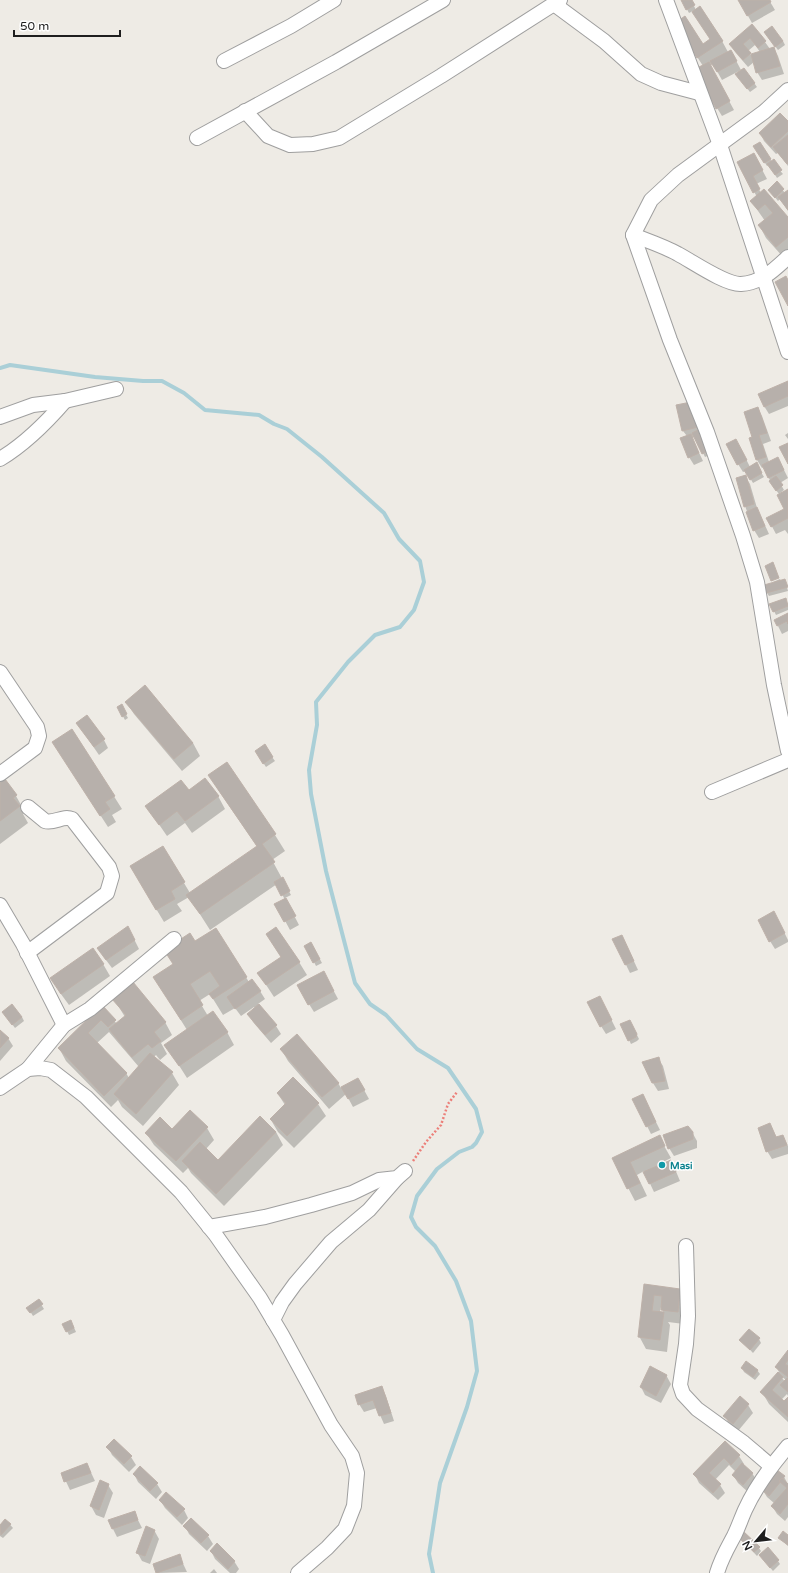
<svg xmlns="http://www.w3.org/2000/svg" width="788" height="1573" font-family="'Varela Round',sans-serif">
<style>
.shadow{fill:#0003;fill-rule:evenodd}
.lines{fill:none;stroke-linecap:round;stroke-linejoin:round}
.stream{stroke:#aacfd7;stroke-width:4}
.building{fill:#b7b0ab;stroke:#beb1a9}
.minor-casing{stroke:#9f9f9f;stroke-width:16}
.path{stroke:#ec7f79;stroke-width:2.5;stroke-dasharray:2 2;stroke-linecap:butt}
.minor{stroke:#fff;stroke-width:14}
.culture-dot{fill:#0f9aa8;stroke:#fff;stroke-width:1.5}
.labels{text-anchor:middle;stroke-width:3;stroke-linejoin:round;paint-order:stroke}
.culture-label{font-size:10px;font-weight:bold;fill:#0d838f;stroke:#fff;text-anchor:start}
</style>
<rect width="100%" height="100%" fill="#eeebe5"/>
<g class="shadow">
<path d="M682 0H691L696 10 722 41 728 52 731 51 741 70 722 80 713 64 710 66 734 110 722 116 717 108 703 66 683 35 703 45 711 40 693 11 689 13Z"/>
<path d="M739 0H769L775 10 752 23Z"/>
<path d="M751 26 765 42 770 49 774 48 778 56 784 74 762 80 757 72 754 62 748 67 735 52 730 44ZM755 45 760 52 751 55 748 51Z"/>
<path d="M765 33 783 41 785 45 778 50Z"/>
<path d="M744 69 757 87 750 92 739 78Z"/>
<path d="M788 123V166L778 153 776 154 764 141 760 133Z"/>
<path d="M760 143 772 162 783 174 777 178 769 165 767 166 754 146Z"/>
<path d="M738 162H758L767 179 756 184 761 193 788 219V255L784 258 766 238 759 225 765 221 751 201 757 197Z"/>
<path d="M777 183 785 193 788 192V211L780 199 778 201 769 190Z"/>
<path d="M788 382V406L769 414 764 406Z"/>
<path d="M691 403 712 454 705 457 695 437 692 438 703 461 694 465 689 457 687 436 683 431 677 406Z"/>
<path d="M758 408 762 416 771 441 763 444 769 462 778 458 788 478 780 483 784 490 779 494 772 485 764 467 762 468 757 460 753 438Z"/>
<path d="M788 433V439L785 435Z"/>
<path d="M741 449 750 467 756 464 764 477 753 483 746 471 743 472 738 464Z"/>
<path d="M745 476 750 484 757 508 769 534 759 538 754 530 745 506Z"/>
<path d="M788 490V534L785 530 776 534 768 519 786 509Z"/>
<path d="M780 579 781 581 785 580 788 591 769 596 767 593 774 583 773 582Z"/>
<path d="M785 599 788 604V610L776 615 774 611Z"/>
<path d="M788 614V631L782 634 778 626Z"/>
<path d="M126 702 193 743 200 756 182 771 134 714Z"/>
<path d="M121 706 128 718 125 720 118 707Z"/>
<path d="M77 723 104 740 108 748 99 755Z"/>
<path d="M72 730 122 809 112 815 116 822 108 827 61 754Z"/>
<path d="M258 755 272 757 275 761 266 767Z"/>
<path d="M226 763 275 835 285 851 272 860 291 895 285 898 299 925 290 930 276 904 285 900 277 884 210 930 189 897 177 904 182 911 164 922 131 867 163 848 190 893 257 847 219 791 209 775Z"/>
<path d="M0 777 16 796 25 812 23 814 28 823 0 844Z"/>
<path d="M188 792 218 796 225 809 192 833 185 823 167 836 147 807Z"/>
<path d="M778 920 788 940V942L775 949 770 941Z"/>
<path d="M215 929 249 982 260 991 265 999 258 1004 276 1026 281 1034 271 1043 253 1022 248 1014 255 1008 254 1007 241 1016 235 1008 223 1015 210 994 199 1001 208 1016 227 1032 234 1045 187 1078 166 1045 187 1030 154 977 174 964 195 942Z"/>
<path d="M267 934 299 962 307 975 274 997 259 974 282 958Z"/>
<path d="M132 935 139 949 112 968 103 956Z"/>
<path d="M614 940 626 944 638 970 630 973Z"/>
<path d="M311 943 322 963 316 966 306 946Z"/>
<path d="M103 964 110 976 69 1005 58 990Z"/>
<path d="M328 980 338 999 314 1012 309 1004Z"/>
<path d="M114 999 165 1022 172 1035 161 1043 167 1054 160 1060 156 1055 154 1057 172 1073 179 1085 143 1126 122 1107 118 1100 111 1107 66 1061 59 1048 102 1007 117 1024 125 1017ZM109 1032 139 1067 129 1078 126 1073 97 1043Z"/>
<path d="M604 1005 616 1029 606 1034 601 1026Z"/>
<path d="M6 1016 22 1017 24 1021 15 1028Z"/>
<path d="M622 1025H632L639 1039 637 1041 631 1044Z"/>
<path d="M0 1032 8 1038 13 1046 0 1061Z"/>
<path d="M281 1049 338 1083 341 1088 358 1079 369 1099 353 1107 346 1094 329 1109 288 1061Z"/>
<path d="M658 1058 663 1066 669 1089 658 1091 653 1083Z"/>
<path d="M293 1079 318 1104 326 1116 294 1148 278 1132 271 1120 285 1105 278 1094Z"/>
<path d="M647 1104 660 1130 651 1134 647 1126Z"/>
<path d="M260 1117 276 1132 283 1145 224 1206 191 1173 188 1168 183 1173 154 1145 146 1133 207 1128 214 1140 206 1149 218 1161Z"/>
<path d="M770 1124 777 1138 783 1136 788 1146V1154L772 1159 767 1151Z"/>
<path d="M692 1132 697 1141V1148L674 1156 669 1148Z"/>
<path d="M659 1137 671 1158 659 1164 660 1166 675 1169 680 1181 654 1192 644 1171 637 1175 647 1196 635 1201 613 1159Z"/>
<path d="M645 1285 680 1290 687 1302 684 1324 668 1322 670 1325 667 1352 646 1349 639 1336ZM661 1307 664 1313 660 1312Z"/>
<path d="M39 1301 44 1309 33 1316 28 1308Z"/>
<path d="M73 1325 76 1332 69 1335 67 1331Z"/>
<path d="M759 1339 761 1343 753 1353 741 1340Z"/>
<path d="M788 1351V1396L787 1394 781 1400 784 1403 788 1398V1422L769 1404 762 1392 779 1372 776 1367ZM781 1376 786 1380 785 1382Z"/>
<path d="M742 1368 757 1370 760 1374 755 1380 744 1372Z"/>
<path d="M666 1375 671 1384 661 1403 645 1395 641 1387Z"/>
<path d="M382 1388 386 1396 394 1421 384 1424 377 1408 364 1412 359 1404Z"/>
<path d="M748 1405 753 1413 738 1431 729 1424 725 1416Z"/>
<path d="M114 1440 131 1457 136 1465 129 1472 112 1455 108 1447Z"/>
<path d="M725 1442 739 1456 744 1464 743 1465 752 1473 757 1481 748 1492 738 1483 733 1475 736 1472 729 1465 715 1480 720 1485 725 1493 718 1500 699 1483 695 1475Z"/>
<path d="M87 1464 95 1481 70 1490 62 1473Z"/>
<path d="M140 1468 157 1484 162 1492 156 1499 138 1482 134 1474Z"/>
<path d="M777 1471 784 1477 788 1484V1517L785 1521 777 1514 772 1506 774 1503 767 1497 762 1489Z"/>
<path d="M100 1481 108 1485 113 1493 104 1518 96 1515 91 1506Z"/>
<path d="M160 1500 184 1510 188 1518 182 1525 165 1508Z"/>
<path d="M134 1512 142 1528 117 1537 113 1529Z"/>
<path d="M6 1520 13 1528 3 1538 0 1536V1526Z"/>
<path d="M191 1520 208 1536 213 1544 207 1551 189 1534 185 1526Z"/>
<path d="M154 1530 159 1539 150 1564 142 1561 137 1552Z"/>
<path d="M739 1537 759 1548 761 1551 757 1556Z"/>
<path d="M788 1537V1546L779 1538Z"/>
<path d="M211 1551 234 1561 239 1569 236 1573H230L215 1559Z"/>
<path d="M179 1555 187 1572 158 1573 154 1564Z"/>
<path d="M762 1558 778 1561 780 1564 773 1571Z"/>
<path d="M214 1569 217 1573H210Z"/>
</g>
<g class="lines">
<path class="stream" d="M0 368 10 365 95 377 143 381H162L184 393 205 410 259 415 274 424 287 429 322 457 384 513 399 539 420 561 424 582 414 610 400 627 375 635 348 662 316 702 317 725 309 770 311 794 326 871 355 983 370 1004 386 1015 417 1049 448 1068 476 1109 482 1132 476 1143 472 1147 459 1152 437 1169 417 1196 411 1217 416 1227 435 1246 456 1281 471 1321 477 1371 467 1407 440 1483 429 1554 433 1573"/>
</g>
<g class="building">
<path d="M681 0H692L695 5 686 10Z"/>
<path d="M738 0H770L771 2 747 16Z"/>
<path d="M700 6 723 41 697 58 675 23 685 16 703 44 710 39 692 12Z"/>
<path d="M752 24 766 41 758 48 750 38 743 44 751 53 743 60 729 44Z"/>
<path d="M772 26 783 41 775 47 764 32Z"/>
<path d="M774 47 780 66 756 73 751 54Z"/>
<path d="M731 50 737 61 717 72 710 61Z"/>
<path d="M709 62 730 101 716 109 695 69Z"/>
<path d="M744 68 755 83 747 89 735 74Z"/>
<path d="M780 113 788 121V131L771 147 759 133Z"/>
<path d="M788 135V163L787 164 773 147Z"/>
<path d="M760 142 771 159 764 163 753 146Z"/>
<path d="M754 153 763 170 753 176 760 189 753 193 737 162Z"/>
<path d="M774 159 782 170 775 175 767 164Z"/>
<path d="M777 181 784 189 775 198 768 190Z"/>
<path d="M764 189 788 217V237L776 247 758 225 773 213 765 204 758 210 750 201Z"/>
<path d="M788 190V210L778 197Z"/>
<path d="M786 276 788 280V306L775 282Z"/>
<path d="M788 381V396L764 407 758 394Z"/>
<path d="M691 402 698 427 682 431 676 405Z"/>
<path d="M758 407 767 433 759 435 766 457 756 460 749 438 752 437 744 412Z"/>
<path d="M700 429 710 450 702 454 692 433Z"/>
<path d="M691 434 699 453 688 458 680 438Z"/>
<path d="M736 439 747 460 737 465 726 444Z"/>
<path d="M788 443V464L779 447Z"/>
<path d="M778 457 784 470 768 478 762 465Z"/>
<path d="M757 462 762 473 750 480 744 470Z"/>
<path d="M746 475 754 504 744 507 736 478Z"/>
<path d="M776 476 783 485 776 491 769 481Z"/>
<path d="M788 489V518L771 527 766 518 784 509 777 495Z"/>
<path d="M757 507 765 526 753 531 746 512Z"/>
<path d="M773 562 779 578 771 581 765 566Z"/>
<path d="M785 579 788 587 766 593 764 585Z"/>
<path d="M786 598 788 606 773 612 769 604Z"/>
<path d="M788 613V624L787 621 777 626 774 620Z"/>
<path d="M145 685 193 743 174 759 125 702Z"/>
<path d="M122 704 127 714 122 717 117 707Z"/>
<path d="M87 715 105 739 94 747 76 723Z"/>
<path d="M72 729 115 796 105 802 110 809 100 816 52 742Z"/>
<path d="M265 744 273 757 263 764 255 751Z"/>
<path d="M227 762 276 834 262 844 275 862 200 914 186 895 257 846 208 775Z"/>
<path d="M2 775 17 795 13 798 20 806 0 821V776Z"/>
<path d="M205 778 219 796 185 821 177 811 159 825 145 806 181 780 189 790Z"/>
<path d="M163 846 185 882 171 891 175 899 156 910 130 866Z"/>
<path d="M283 877 290 891 281 896 274 882Z"/>
<path d="M286 898 296 916 284 922 274 904Z"/>
<path d="M774 911 785 933 769 942 758 920Z"/>
<path d="M128 926 135 940 106 960 97 948Z"/>
<path d="M276 927 300 962 266 985 257 973 281 957 266 934Z"/>
<path d="M216 928 247 977 213 999 209 994 220 986 210 971 190 984 203 1005 181 1020 153 977 173 964 164 950 190 933 195 941Z"/>
<path d="M622 935 634 961 625 965 612 939Z"/>
<path d="M311 942 320 959 313 963 304 946Z"/>
<path d="M93 948 104 964 61 994 50 978Z"/>
<path d="M324 971 334 991 308 1005 297 985Z"/>
<path d="M252 979 261 991 235 1009 227 997Z"/>
<path d="M133 982 166 1022 154 1032 161 1041 152 1048 148 1044 132 1057 109 1029 126 1015 112 999Z"/>
<path d="M600 996 612 1020 600 1027 587 1002Z"/>
<path d="M12 1004 22 1017 12 1025 2 1012Z"/>
<path d="M259 1004 277 1025 265 1035 247 1014Z"/>
<path d="M102 1005 116 1020 108 1027 101 1020 88 1033 127 1073 104 1096 58 1048Z"/>
<path d="M213 1011 228 1032 179 1066 164 1045Z"/>
<path d="M630 1020 637 1034 636 1037 628 1041 620 1024Z"/>
<path d="M0 1030 9 1038 0 1048Z"/>
<path d="M297 1034 339 1083 322 1097 280 1049Z"/>
<path d="M150 1053 173 1072 136 1114 114 1094Z"/>
<path d="M659 1057 665 1081 652 1083 642 1062Z"/>
<path d="M293 1077 319 1103 287 1136 270 1119 286 1103 277 1093Z"/>
<path d="M358 1078 365 1090 348 1099 341 1087Z"/>
<path d="M643 1094 656 1122 646 1127 632 1099Z"/>
<path d="M190 1110 208 1127 176 1161 145 1133 160 1117 172 1129Z"/>
<path d="M260 1116 276 1132 216 1194 182 1161 200 1142 218 1160Z"/>
<path d="M770 1123 776 1137 783 1135 787 1145 766 1152 758 1128Z"/>
<path d="M688 1126 693 1132V1139L668 1149 663 1135Z"/>
<path d="M660 1135 665 1146 630 1162 640 1183 627 1189 612 1158Z"/>
<path d="M671 1160 676 1172 649 1184 643 1172Z"/>
<path d="M644 1284 680 1289 678 1312 661 1310 662 1296 654 1295 652 1311 664 1312 660 1340 638 1337Z"/>
<path d="M39 1299 43 1304 30 1313 26 1308Z"/>
<path d="M71 1320 74 1328 66 1332 62 1324Z"/>
<path d="M749 1329 760 1338 750 1350 739 1340Z"/>
<path d="M788 1350V1360L785 1364 788 1366V1377L775 1367Z"/>
<path d="M746 1361 758 1370 753 1377 741 1368Z"/>
<path d="M650 1366 667 1375 656 1396 640 1387Z"/>
<path d="M778 1372 783 1377 772 1390 784 1401 788 1397V1417L760 1392Z"/>
<path d="M787 1378H788V1392L780 1385Z"/>
<path d="M382 1386 391 1413 379 1416 373 1400 358 1405 355 1395Z"/>
<path d="M740 1396 749 1404 733 1424 723 1416Z"/>
<path d="M114 1439 132 1456 124 1464 106 1447Z"/>
<path d="M725 1441 740 1455 731 1465 724 1458 709 1473 721 1484 713 1493 693 1474Z"/>
<path d="M87 1463 91 1473 64 1482 61 1473Z"/>
<path d="M742 1463 753 1473 743 1485 732 1475Z"/>
<path d="M140 1466 158 1483 150 1491 133 1474Z"/>
<path d="M777 1470 785 1476 769 1496 761 1489Z"/>
<path d="M782 1478 788 1484V1504L780 1514 771 1506 787 1488 779 1481Z"/>
<path d="M100 1480 109 1484 99 1510 90 1506Z"/>
<path d="M166 1492 185 1509 177 1517 159 1500Z"/>
<path d="M135 1511 138 1520 112 1529 108 1520Z"/>
<path d="M191 1518 209 1535 201 1543 183 1526Z"/>
<path d="M5 1519 11 1524 1 1535 0 1525Z"/>
<path d="M146 1526 155 1530 145 1556 136 1553Z"/>
<path d="M743 1531 760 1547 754 1552 738 1537Z"/>
<path d="M783 1531 788 1535V1545L778 1538Z"/>
<path d="M217 1543 235 1561 228 1569 210 1551Z"/>
<path d="M768 1547 779 1560 770 1568 759 1555Z"/>
<path d="M180 1554 183 1564 156 1573 153 1564Z"/>
</g>
<g class="lines">
<g class="minor-casing">
<g id="minor">
<path d="M666 0 720 145 788 352"/>
<path d="M554 4 604 41 641 74 661 83 699 93"/>
<path d="M224 61 291 26 334 0"/>
<path d="M788 90 764 112 678 175 651 200 633 235 670 340 707 432 743 536 757 582 774 685 788 751"/>
<path d="M245 111 268 136 290 145 313 144 339 138 441 76 560 0"/>
<path d="M197 138 336 62 443 0"/>
<path d="M633 235C648 241 664 246 678 254 693 262 726 285 741 284 761 283 774 270 788 257"/>
<path d="M0 417 33 405 65 401 116 389"/>
<path d="M0 459C25 444 46 423 65 401"/>
<path d="M0 672 37 727 39 736 35 748 0 774"/>
<path d="M712 792 788 760"/>
<path d="M0 905 23 944 64 1025"/>
<path d="M27 953 107 893 112 876 109 867 72 819C63 815 54 824 45 821L28 807"/>
<path d="M28 1069 64 1025 90 1009 174 939"/>
<path d="M0 1088 28 1069 40 1068 51 1070 86 1097 181 1192 215 1234 260 1298 282 1335 331 1425 352 1456 357 1473 354 1506 345 1529 327 1548 298 1573"/>
<path d="M209 1227 265 1217 311 1205 352 1193 379 1180 397 1178 405 1171"/>
<path d="M686 1246 688 1316 686 1344 680 1385 683 1394 697 1409 744 1443 771 1466"/>
<path d="M273 1320 282 1302 295 1284 331 1242 369 1210 397 1178"/>
<path d="M717 1573C721 1559 727 1549 734 1536 738 1528 741 1519 745 1510 756 1486 771 1466 788 1446"/>
</g>
</g>
<path class="path" d="M413 1161 426 1142 441 1125 448 1104 457 1092"/>
<use href="#minor" class="minor"/>
</g>
<circle class="culture-dot" cx="662" cy="1165" r="4"/>
<g class="labels">
<g class="culture-label">
<text x="670" y="1169">Masi</text>
</g>
</g>
<g transform="translate(756 1541) rotate(242)" stroke="#ffffff" stroke-width="3" paint-order="stroke">
<path d="M0-3L7 15L0 10L-7 15Z" fill="#1e1e1e"/>
<text y="-6" font-size="11" font-weight="bold" text-anchor="middle" fill="#1e1e1e">N</text>
</g>
<path d="M14 30v6h106v-6" fill="none" stroke="#1e1e1e" stroke-width="2"/>
<text x="20" y="30" font-size="12" fill="#1e1e1e" stroke="#ffffff" stroke-width="3" paint-order="stroke">50 m</text>
</svg>
